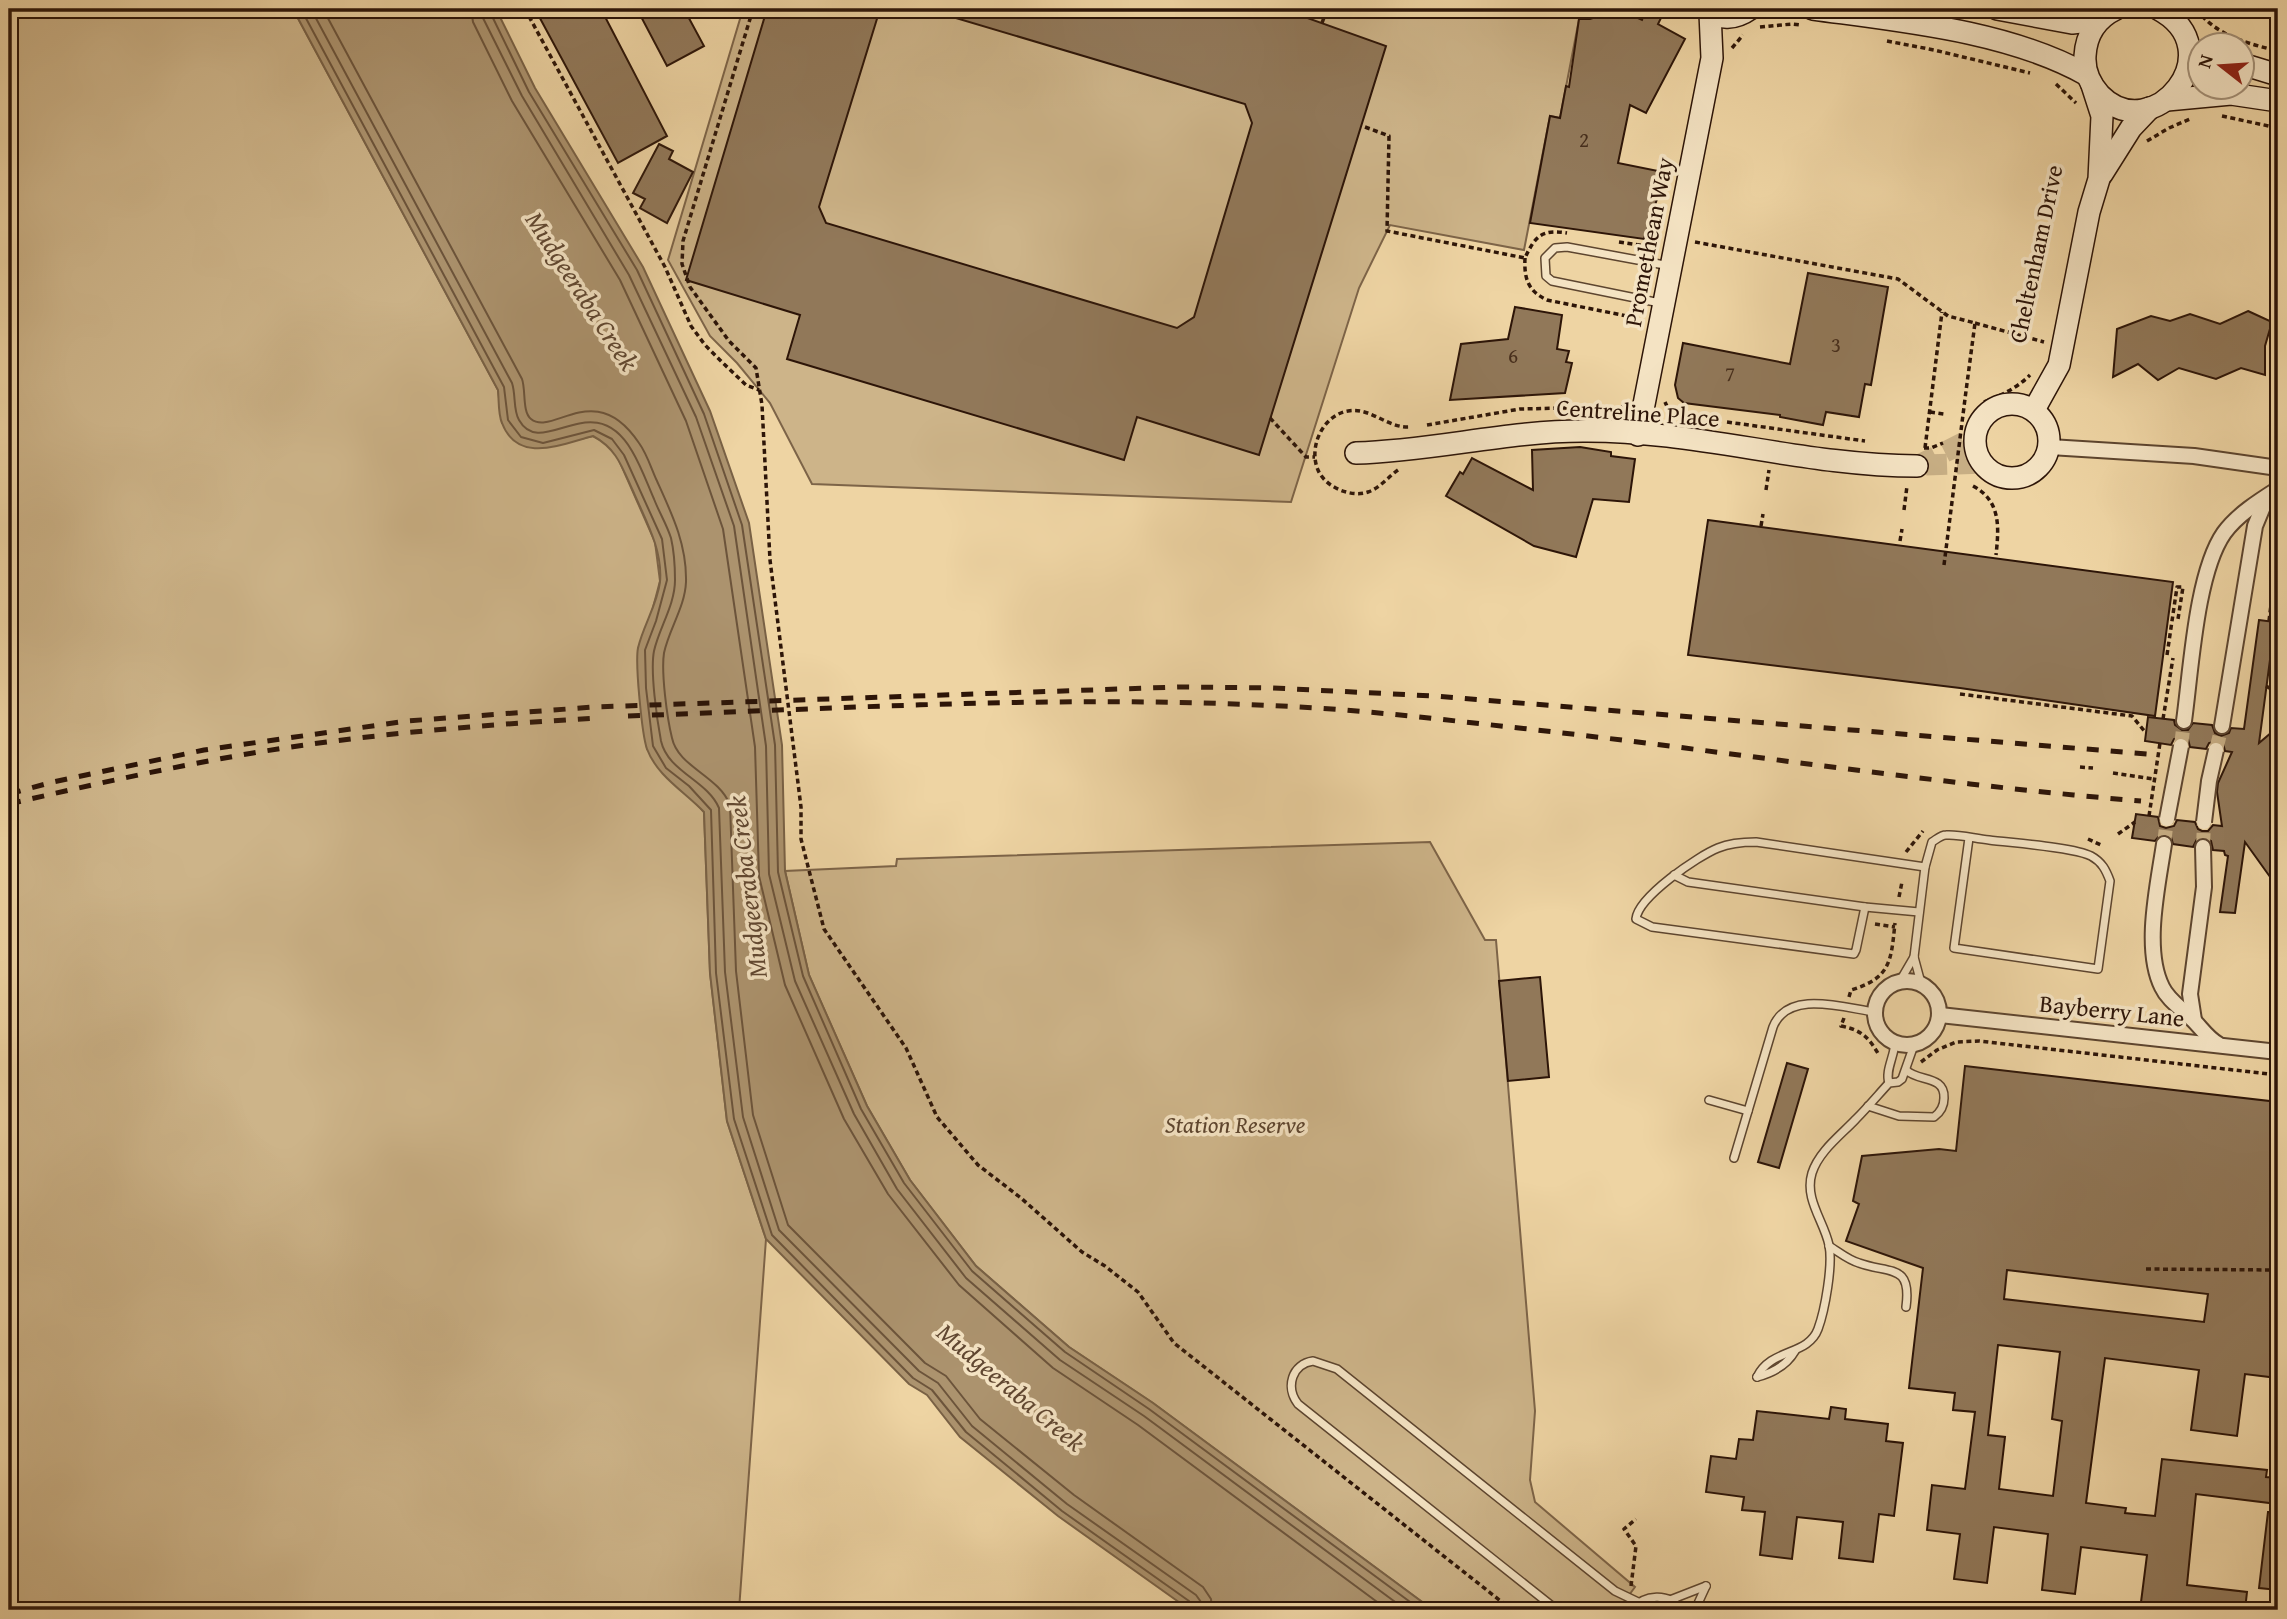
<svg xmlns="http://www.w3.org/2000/svg" width="2287" height="1619" font-family="'Gentium Book Plus',serif">
<style>
.green{fill:#cdb489;stroke:#7d6448;stroke-width:2}
.water{fill:#ac936e;stroke:#796145;stroke-width:2}
.lines{fill:none;stroke-linecap:round;stroke-linejoin:round}
.shore{stroke:#6c543b;stroke-width:2}
.building{fill:#917859;stroke:#2d1508;stroke-width:2;fill-rule:evenodd}
.street-tunnel{stroke:#c7ae84;stroke-width:14;stroke-dasharray:14 7;stroke-linecap:butt}
.secondary-tunnel{stroke:#c7ae84;stroke-width:21;stroke-dasharray:21 10;stroke-linecap:butt}
.lane-casing{stroke:#5d452f;stroke-width:10}
.street-casing{stroke:#5d452f;stroke-width:18}
.secondary-casing{stroke:#2d1508;stroke-width:24}
.path{stroke:#2d1508;stroke-width:3.5;stroke-dasharray:5 3.5;stroke-linecap:butt}
.lane{stroke:#f4e3c3;stroke-width:7}
.street{stroke:#f4e3c3;stroke-width:14}
.secondary{stroke:#f4e3c3;stroke-width:21}
.rail{stroke:#2d1508;stroke-width:5;stroke-dasharray:12 12;stroke-linecap:butt}
.street-bridge-casing{stroke:#5d452f;stroke-width:18;stroke-linecap:butt}
.path-bridge{stroke:#2d1508;stroke-width:3.5;stroke-dasharray:5 3.5;stroke-linecap:butt}
.street-bridge{stroke:#f4e3c3;stroke-width:14}
.labels{text-anchor:middle;stroke-width:7;stroke-linejoin:round;paint-order:stroke}
.number-label{font-size:21px;fill:#462e1c}
.street-label{font-size:24px;fill:#2d1508;stroke:#f4e3c3}
.park-label{font-size:24px;font-style:italic;fill:#5d452f;stroke:#f4e3c3}
.water-label{font-size:26px;font-style:italic;fill:#604731;stroke:#f4e3c3}
</style>
<rect width="100%" height="100%" fill="#eed4a3"/>
<filter id="stains"><feTurbulence type="fractalNoise" baseFrequency=".00286" numOctaves="4"/><feColorMatrix values="0 0 0 0 .2 0 0 0 0 .09 0 0 0 0 .02 0 0 0 .5 -.17"/></filter>
<radialGradient id="worn" r=".72"><stop offset=".6" stop-color="#630" stop-opacity="0"/><stop offset="1" stop-color="#630" stop-opacity=".3"/></radialGradient>
<g class="green">
<path d="M9 9H293L498 390 502 423 568 442 593 436 608 444 618 458 655 542 660 581 650 619 638 649 639 689 647 749 704 812 710 973 727 1121 766 1239 739 1610H9Z"/>
<path d="M743 9H1581L1560 118 1550 116 1524 250 1390 225 1359 288 1291 502 812 484 770 403 737 363 710 336 668 260Z"/>
<path d="M1430 842 1485 940H1496L1535 1411 1530 1480 1535 1502 1635 1587 1618 1610H1433L1153 1403 1069 1347 976 1266 910 1180 867 1106 809 975 785 871 896 866 897 859Z"/>
</g>
<path class="water" d="M293 9H496L535 88 643 267 710 411 749 523 782 745 785 871 809 975 867 1106 910 1180 976 1266 1069 1347 1153 1403 1433 1610H1190L1058 1516 960 1437 927 1395 909 1384 766 1239 727 1121 710 973 704 812C685 792 657 776 647 749 642 735 635 663 638 648 643 626 657 605 660 582 663 550 645 519 633 491 622 467 617 449 593 436 562 444 518 465 502 423 498 414 499 400 498 390Z"/>
<g class="lines">
<g class="shore">
<path d="M301 9 504 387 508 420 521 437 543 443 594 430 612 439 624 455 662 539 667 580 656 621 645 650 646 688 653 746 666 768 689 786 711 810 716 973 734 1119 772 1235 913 1378 932 1390 966 1432 1062 1511 1189 1601 1193 1610"/>
<path d="M311 9 512 383C516 395 513 410 519 420 542 461 593 384 632 451 641 466 647 483 654 499 659 512 667 525 671 538 674 551 675 567 675 580 675 605 659 628 654 651 650 671 657 720 661 741 668 772 707 780 719 808L725 972 743 1117 779 1230 919 1371 938 1383 972 1426 1067 1504 1196 1595 1201 1602 1202 1610"/>
<path d="M323 9 522 379C526 390 522 412 531 419 553 437 595 377 639 443 647 454 651 468 657 481 672 514 687 545 686 582 685 607 669 629 664 653 661 672 667 718 672 738 678 767 719 776 730 805L736 971 753 1115 788 1225 925 1363 946 1376 980 1419 1074 1495 1203 1587 1211 1599 1212 1610"/>
<path d="M471 9 473 22 512 101 620 280 686 421 723 529 755 747 759 876 785 985 844 1119 888 1194 959 1285 1053 1368 1138 1425 1388 1610"/>
<path d="M481 9 483 18 522 96 629 275 696 417 734 526 766 746 769 874 795 981 854 1114 897 1189 966 1278 1060 1360 1144 1416 1406 1610"/>
<path d="M490 9 491 14 529 92 637 270 704 414 742 525 775 745 778 872 803 976 861 1109 904 1183 972 1271 1065 1352 1149 1409 1421 1610"/>
</g>
</g>
<g class="building">
<path d="M535 9H601L667 136 618 163Z"/>
<path d="M637 9H684L704 46 667 66Z"/>
<path d="M767 9H880L819 207 826 223 1177 328 1194 317 1252 123 1245 104 939 13V9H1298L1296 14 1386 46 1259 455 1137 417 1124 460 787 359 800 315 686 280Z"/>
<path d="M1602 9H1618L1642 20 1646 9 1661 18 1658 24 1685 39 1646 113 1630 105 1618 163 1663 172 1657 199 1644 239 1530 223 1550 116 1560 118 1566 86 1569 87 1579 19H1590L1602 15Z"/>
<path d="M659 144 673 151 669 159 693 172 667 223 640 208 645 199 633 193Z"/>
<path d="M1808 273 1888 287 1871 385 1865 384 1859 417 1826 412 1823 425 1780 417V415L1684 403 1678 398 1675 385 1683 343 1790 364Z"/>
<path d="M1515 307 1562 315 1557 349 1569 351 1566 362 1572 363 1565 393 1450 400 1461 344 1508 339Z"/>
<path d="M2248 311 2272 322 2265 346V375L2241 368 2216 379 2179 368 2158 380 2138 364 2113 377 2117 329 2151 316 2170 321 2190 314 2220 324Z"/>
<path d="M1580 447 1611 452V456L1635 459 1629 502 1593 499 1576 557 1534 546 1446 496 1460 472 1463 474 1472 458 1533 490 1532 450Z"/>
<path d="M1708 520 2173 582 2155 716 1960 688 1688 655Z"/>
<path d="M2259 620 2275 622 2259 743 2278 727V888L2245 842 2235 913 2220 912 2228 856 2225 855 2224 851 2213 850 2211 841 2203 837 2197 839 2193 847 2173 844 2171 837 2165 834 2160 835 2155 841 2132 838 2136 814 2158 817 2160 826 2166 828 2174 826 2177 820 2195 822 2198 829 2202 831H2208L2213 825 2222 826 2217 792 2218 783 2232 752 2225 751 2223 743 2217 741 2209 743 2206 749 2190 747 2188 739 2182 737 2174 739 2171 745 2145 741 2148 717 2174 720 2175 725 2182 730H2188L2193 723 2212 725 2215 733 2221 736 2229 733 2231 728 2244 729Z"/>
<path d="M1540 977 1549 1077 1508 1081 1499 981Z"/>
<path d="M1787 1063 1808 1069 1779 1168 1758 1162Z"/>
<path d="M1965 1066 2278 1102V1378L2245 1374 2237 1436 2191 1430 2199 1370 2105 1358 2086 1503 2126 1508 2125 1513 2155 1516 2162 1459 2267 1470 2266 1477 2278 1478V1504L2196 1494 2187 1585 2247 1592 2245 1610H2140L2147 1555 2081 1547 2075 1594 2042 1590 2048 1534 1994 1527 1987 1583 1954 1579 1960 1534 1927 1530 1932 1485 1965 1489 1975 1412 1953 1410 1955 1393 1909 1388 1923 1268 1846 1241 1859 1204 1853 1201 1862 1156 1939 1149 1956 1151ZM2007 1270 2208 1294 2204 1322 2004 1299ZM1998 1345 2060 1352 2052 1419 2062 1421 2053 1496 1999 1489 2005 1437 1988 1435Z"/>
<path d="M1831 1407 1846 1409 1845 1419 1888 1424 1886 1441 1903 1443 1894 1516 1879 1514 1873 1562 1839 1558 1843 1522 1797 1517 1792 1559 1760 1555 1765 1512 1742 1510 1744 1497 1706 1492 1711 1456 1736 1459 1739 1439 1753 1440 1757 1411 1829 1419Z"/>
<path d="M2268 1512H2278V1590L2259 1588Z"/>
</g>
<g class="lines">
<g class="street-tunnel">
<path d="M2181 746 2184 721"/>
<path d="M2216 750 2222 726"/>
<path d="M2164 844 2167 819"/>
<path d="M2203 847 2204 822"/>
</g>
<g class="secondary-tunnel">
<path d="M1926 465 1982 463"/>
<path d="M1917 466 1975 437"/>
</g>
<g class="lane-casing">
<g id="lane">
<path d="M1660 303 1552 281 1546 276 1545 258 1555 248 1567 247 1670 266"/>
<path d="M1674 875 1688 882 1865 907 1919 912"/>
<path d="M1865 907 1856 950 1854 954 1652 927 1636 919C1638 897 1698 856 1718 848 1730 843 1743 842 1756 842L1925 867"/>
<path d="M1900 981 1914 957"/>
<path d="M1921 983 1914 957 1925 867 1932 842C1937 839 1941 835 1946 835 1960 834 1976 839 1989 840 2012 843 2074 847 2091 856 2102 862 2106 870 2110 881L2098 969 1954 948 1969 838"/>
<path d="M1889 1083C1885 1071 1894 1057 1895 1043"/>
<path d="M1709 1100 1748 1111"/>
<path d="M1868 1106 1899 1116 1934 1117C1941 1112 1944 1106 1944 1098 1945 1075 1918 1082 1906 1070"/>
<path d="M1734 1158 1773 1027C1788 989 1844 1008 1875 1012"/>
<path d="M1829 1246C1839 1252 1848 1260 1859 1263 1889 1274 1912 1263 1906 1307"/>
<path d="M1757 1377C1771 1348 1808 1356 1818 1329 1825 1310 1833 1265 1829 1245 1824 1221 1804 1199 1812 1173 1819 1151 1841 1135 1856 1119 1867 1108 1878 1095 1889 1083L1898 1082 1902 1079 1914 1045"/>
<path d="M1757 1377C1772 1373 1787 1365 1795 1351"/>
<path d="M1670 1600 1706 1586"/>
<path d="M1557 1610 1298 1404C1285 1387 1292 1364 1313 1361L1337 1369 1615 1591 1638 1602"/>
<path d="M1630 1610C1645 1594 1668 1592 1683 1610"/>
<path d="M1695 1610 1706 1586"/>
</g>
</g>
<g class="street-casing">
<g id="street">
<path d="M2050 447 2194 456 2278 468"/>
<path d="M2184 721C2191 671 2196 573 2224 533 2237 515 2259 501 2278 489"/>
<path d="M2222 726 2255 526 2267 497"/>
<path d="M2164 844C2158 885 2143 949 2162 987 2168 1000 2181 1008 2191 1018 2201 1027 2206 1037 2218 1044"/>
<circle cx="1907" cy="1013" r="32"/>
<path d="M1940 1015 2278 1052"/>
<path d="M2194 1020 2190 994 2204 887 2203 847"/>
</g>
</g>
<g class="secondary-casing">
<g id="secondary">
<path d="M1705 9C1719 21 1736 19 1750 9"/>
<path d="M1813 9C1901 21 2009 31 2087 75"/>
<path d="M1997 9 2072 23 2099 20"/>
<path d="M2116 9C2097 18 2086 35 2085 56 2084 71 2090 84 2100 95 2153 149 2235 50 2158 9"/>
<path d="M2242 64 2278 75"/>
<path d="M2167 100 2231 94 2278 101"/>
<path d="M2102 174 2131 128 2150 108"/>
<circle cx="2012" cy="441" r="37"/>
<path d="M2034 410 2059 365 2089 212 2099 179 2102 116 2092 85"/>
<path d="M1638 435 1712 58 1710 13"/>
<path d="M1356 453C1432 451 1507 431 1583 431 1695 430 1805 466 1917 466"/>
</g>
</g>
<g class="path">
<path d="M525 9 665 267 691 326 705 345 724 364 746 385 759 390"/>
<path d="M753 9 683 241 682 264 690 287 729 341 756 368 762 405 770 560 801 807V839L824 929 906 1048 937 1117 978 1165 1021 1198 1082 1252 1105 1266 1138 1292 1174 1343 1512 1610"/>
<path d="M1674 9 1686 17"/>
<path d="M2197 9C2214 35 2249 44 2278 51"/>
<path d="M1322 23 1327 9"/>
<path d="M1760 27 1792 24 1800 25"/>
<path d="M1887 41 1934 50 2030 73"/>
<path d="M1732 48 1743 35"/>
<path d="M2056 84 2076 103"/>
<path d="M2222 116 2278 128"/>
<path d="M1365 127 1389 136 1387 231 1525 258C1535 236 1542 229 1567 233"/>
<path d="M2147 141 2169 128 2190 119"/>
<path d="M1619 242 1652 247"/>
<path d="M1695 242 1898 279 1948 316 1975 323 1966 391"/>
<path d="M1525 258C1524 279 1528 291 1547 300L1632 317 1640 325"/>
<path d="M1975 323 2044 342"/>
<path d="M1665 402 1671 415H1674"/>
<path d="M1984 402C2002 395 2017 388 2030 375"/>
<path d="M1930 412 1944 414"/>
<path d="M1270 418 1306 457H1315"/>
<path d="M1727 422 1865 441"/>
<path d="M1427 425 1520 409 1566 408 1618 410 1623 406"/>
<path d="M1924 448H1931L1943 443"/>
<path d="M1925 448 1942 312"/>
<path d="M1398 470C1388 477 1380 488 1368 492 1351 498 1325 487 1318 470 1308 447 1323 415 1348 411 1371 407 1387 428 1409 427"/>
<path d="M1973 486C2001 501 1999 527 1996 555"/>
<path d="M1766 490 1769 470"/>
<path d="M1904 510 1907 486"/>
<path d="M1761 526 1763 514"/>
<path d="M1900 541 1902 529"/>
<path d="M2269 621 2278 547"/>
<path d="M2167 655 2177 587H2183L2178 619"/>
<path d="M2266 686 2278 693"/>
<path d="M1960 694 2132 716 2146 733"/>
<path d="M2163 719 2173 658"/>
<path d="M2080 767 2093 768"/>
<path d="M2113 773 2154 779"/>
<path d="M2118 834 2135 822"/>
<path d="M2088 839 2103 846"/>
<path d="M1906 852 1923 831"/>
<path d="M1899 897 1902 882"/>
<path d="M1875 924 1895 927"/>
<path d="M1849 997 1851 990C1891 978 1891 961 1895 923"/>
<path d="M1844 1018 1841 1026C1862 1030 1869 1038 1879 1055"/>
<path d="M1921 1062 1937 1050 1956 1042 1979 1041 2278 1075"/>
<path d="M2146 1269 2278 1270"/>
<path d="M1631 1586 1636 1546 1624 1529 1636 1519"/>
</g>
<use href="#lane" class="lane"/>
<use href="#street" class="street"/>
<use href="#secondary" class="secondary"/>
<g class="rail">
<path d="M628 716C851 708 1076 694 1299 707 1373 711 1446 720 1519 728 1727 751 1933 784 2141 801"/>
<path d="M9 794 53 782 204 750 407 721 594 707 1178 687 1273 688 1434 696 2147 754"/>
<path d="M9 804C90 785 171 767 253 753 366 734 482 725 596 718"/>
</g>
<g class="street-bridge-casing">
<g id="street-bridge">
<path d="M2167 819 2181 746"/>
<path d="M2204 822 2209 781 2216 750"/>
</g>
</g>
<g class="path-bridge">
<path d="M1944 565 1966 391"/>
<path d="M2149 816 2160 743"/>
</g>
<use href="#street-bridge" class="street-bridge"/>
</g>
<g class="labels">
<g class="number-label">
<text x="1584" y="147">2</text>
<text x="1836" y="352">3</text>
<text x="1513" y="363">6</text>
<text x="1730" y="381">7</text>
</g>
<g class="street-label">
<text transform="translate(1649 242) rotate(-79)" y="8">Promethean Way</text>
<text transform="translate(2036 254) rotate(-78)" y="8">Cheltenham Drive</text>
<text transform="translate(1638 413) rotate(4)" y="8">Centreline Place</text>
<text transform="translate(2112 1011) rotate(6)" y="8">Bayberry Lane</text>
</g>
<g class="park-label">
<text x="1235" y="1133">Station Reserve</text>
</g>
<g class="water-label">
<text transform="translate(582 291) rotate(57)" y="9">Mudgeeraba Creek</text>
<text transform="translate(747 887) rotate(-97)" y="9">Mudgeeraba Creek</text>
<text transform="translate(1011 1387) rotate(40)" y="9">Mudgeeraba Creek</text>
</g>
</g>
<rect width="2287" height="1619" fill="none" stroke="#eed4a3" stroke-width="35"/>
<rect x="10" y="10" width="2266" height="1598" fill="none" stroke="#2d1508" stroke-width="3.5"/>
<rect x="18" y="18" width="2252" height="1584" fill="none" stroke="#2d1508" stroke-width="2"/>
<g transform="translate(2221 66) rotate(287)"><circle r="33" fill="#f4e3c3" stroke="#a49178" stroke-width="2"/>
<path d="M0-5L12 26L0 18L-12 26Z" fill="#8f2418"/>
<text y="-10" font-size="19" font-weight="bold" text-anchor="middle" fill="#2d1508">N</text>
</g>
<rect width="100%" height="100%" filter="url(#stains)"/>
<rect width="100%" height="100%" fill="url(#worn)"/>
</svg>
